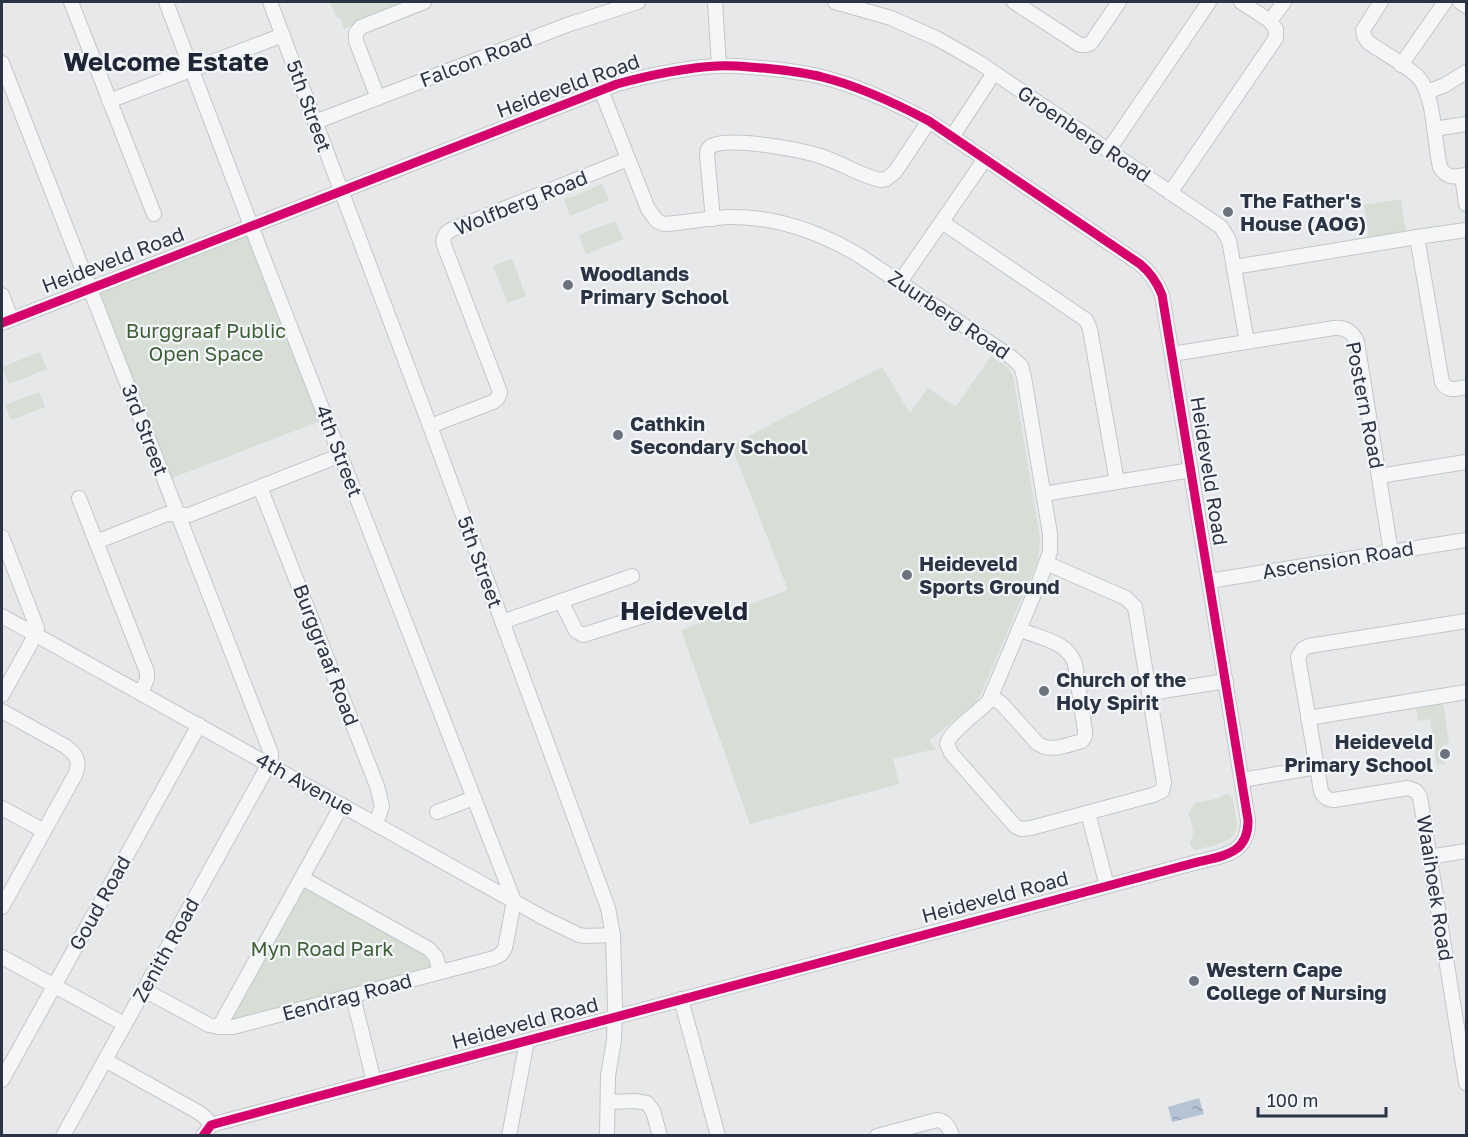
<svg xmlns="http://www.w3.org/2000/svg" width="1468" height="1137" font-family="'Golos Text',sans-serif">
<style>
.green{fill:#d6ded6}
.water{fill:url(#water-ripples)}
.lines{fill:none;stroke-linecap:round;stroke-linejoin:round}
.minor-casing{stroke:#c4c6c8;stroke-width:16}
.minor{stroke:#f5f6f7;stroke-width:14}
.cycleway-casing{stroke:#f4f6f9;stroke-width:13}
.cycleway{stroke:#d6006c;stroke-width:9}
.poi-dot{fill:#6c737f;stroke:#f4f6f9;stroke-width:2}
.labels{text-anchor:middle;stroke-width:4.5;stroke-linejoin:round;paint-order:stroke}
.street-label{font-size:20px;fill:#2b3445;stroke:#f4f6f9}
.poi-label{font-size:20px;font-weight:bold;fill:#2b3445;stroke:#f4f6f9;text-anchor:start}
.park-label{font-size:20px;fill:#3f6138;stroke:#f4f6f9}
.district-label{font-size:26px;font-weight:bold;fill:#1d2536;stroke:#f4f6f9}
</style>
<defs>
<pattern id="water-ripples" width="26" height="14" patternUnits="userSpaceOnUse" patternTransform="scale(1.5)"><rect width="26" height="14" fill="#b4c4d5"/><path d="M2 4q2-2 4 0t4 0M15 11q2-2 4 0t4 0" fill="none" stroke="#93a0af"/></pattern>
</defs>
<rect width="100%" height="100%" fill="#e6e8ea"/>
<g class="green">
<path d="M330 2H414L344 29 340 17 337 18Z"/>
<path d="M602 184 609 200 570 216 564 199 578 195V194L592 189V188Z"/>
<path d="M1401 199 1406 232 1369 238 1364 205Z"/>
<path d="M615 221 623 239 586 254 579 235Z"/>
<path d="M244 234 249 235 323 420 172 478 103 302 100 293 102 290Z"/>
<path d="M512 259 526 296 508 303 493 266Z"/>
<path d="M40 352 47 369 9 384 2 367Z"/>
<path d="M991 356 1007 367 1013 376 1040 538 1038 560 981 694 975 703 929 741 936 749 893 759 899 784 750 824 681 630 788 590 731 445 882 367 910 413 928 388 953 405H957Z"/>
<path d="M39 392 45 407 11 420 5 405Z"/>
<path d="M1443 702 1449 744 1442 745 1445 764 1437 765 1430 719 1418 721 1416 707Z"/>
<path d="M1227 794 1232 798 1233 800C1234 808 1236 817 1237 824 1237 844 1209 846 1195 850 1185 842 1193 841 1193 832 1193 826 1190 819 1188 813L1195 803 1220 798 1222 795Z"/>
<path d="M305 887H308L427 952C430 959 433 963 429 969L235 1020 232 1017 302 889Z"/>
</g>
<path class="water" d="M1199 1098 1204 1114 1172 1122 1168 1107Z"/>
<g class="lines">
<g class="minor-casing">
<g id="minor">
<path d="M71 2 154 214"/>
<path d="M270 2 430 426 608 908 613 935 615 1005 614 1040 608 1076 607 1136"/>
<path d="M715 2 719 66"/>
<path d="M835 2 891 18 938 39 980 63 1221 227 1229 240 1247 342"/>
<path d="M1014 2 1080 45H1086L1091 43 1119 2"/>
<path d="M1381 2 1363 30 1364 36 1368 42C1382 52 1406 65 1418 77 1435 95 1434 143 1440 167 1447 179 1455 177 1466 175"/>
<path d="M1460 2 1466 6"/>
<path d="M1270 21 1284 2"/>
<path d="M2 63 271 753V759L269 764 63 1136"/>
<path d="M1401 65 1445 2"/>
<path d="M601 90 648 209 657 221 664 224C685 223 707 218 728 217 776 216 820 232 860 256L1011 357 1021 366 1024 377 1050 534V552L1039 582 989 701C979 712 950 731 947 744L951 753 1015 826 1021 829 1031 828 1153 795 1162 791 1164 783 1135 607 1126 598 1046 563"/>
<path d="M1427 92 1445 85 1466 72"/>
<path d="M378 98 356 41V33L361 27 424 2"/>
<path d="M109 101 283 35"/>
<path d="M315 122 567 25 638 2"/>
<path d="M1434 129 1466 124"/>
<path d="M952 137 994 73"/>
<path d="M1108 151 1209 2"/>
<path d="M1462 176 1466 204"/>
<path d="M1170 193 1276 38V29L1270 21 1241 2"/>
<path d="M713 219 707 155C707 151 707 150 710 147 725 135 801 150 820 156 840 162 859 175 880 180L886 179 895 172 929 121"/>
<path d="M942 222 1086 320 1090 329 1117 482"/>
<path d="M1417 237 1466 230"/>
<path d="M1234 267 1417 237 1442 382C1447 392 1457 389 1466 387"/>
<path d="M900 282 985 159"/>
<path d="M2 295 11 319"/>
<path d="M2 323 617 84C650 75 683 68 717 66 732 65 748 67 763 68 783 70 803 72 822 77 859 86 895 103 929 121L1140 264C1151 273 1157 282 1162 295L1248 820C1249 857 1218 856 1190 864L218 1123 211 1125 203 1136"/>
<path d="M1172 354 1334 328C1345 327 1353 332 1357 342L1391 552"/>
<path d="M430 426 493 402 498 398 500 392 444 245C442 238 445 232 453 229L628 159"/>
<path d="M1379 476 1466 462"/>
<path d="M260 487 377 786 382 806 376 824"/>
<path d="M1043 494 1191 470"/>
<path d="M79 498 147 672V679L141 693"/>
<path d="M2 537 37 628 31 643 2 695"/>
<path d="M96 542 167 514 189 515 341 455"/>
<path d="M1209 581 1466 540"/>
<path d="M561 601 576 631 583 635 659 611"/>
<path d="M2 616 544 918 579 935 586 936 613 935"/>
<path d="M1466 621 1309 646 1303 649 1298 657 1321 791C1323 797 1328 800 1334 800L1408 788 1416 791 1420 797 1466 1083"/>
<path d="M502 622 632 576"/>
<path d="M1150 693 1226 681"/>
<path d="M991 696 1002 704 1037 743C1050 753 1067 745 1082 741L1085 736V731L1075 664C1068 641 1038 638 1019 629"/>
<path d="M2 711 65 746C76 754 81 761 75 775L2 907"/>
<path d="M1308 718 1466 692"/>
<path d="M1242 780 1317 767"/>
<path d="M2 808 44 831"/>
<path d="M437 812 474 798"/>
<path d="M1088 813 1107 886"/>
<path d="M1429 857 1466 851"/>
<path d="M302 878 429 949 436 957 440 972"/>
<path d="M2 957 124 1024"/>
<path d="M144 990 209 1025 219 1027H233L494 958 501 954 505 948 514 901 258 244 166 2"/>
<path d="M353 996 374 1082"/>
<path d="M681 999 718 1136"/>
<path d="M219 1027 342 805"/>
<path d="M105 1060 198 1112 206 1118 211 1125"/>
<path d="M2 1080 199 725"/>
<path d="M608 1102 635 1101 647 1103 653 1111 660 1136"/>
<path d="M509 1136 527 1041"/>
<path d="M877 1136 937 1120C946 1121 949 1127 952 1136"/>
</g>
</g>
<use href="#minor" class="minor"/>
<g class="cycleway-casing">
<path id="cycleway" d="M2 323 617 84C650 75 683 68 717 66 732 65 748 67 763 68 783 70 803 72 822 77 859 86 895 103 929 121L1140 264C1151 273 1157 282 1162 295L1248 820C1249 857 1218 856 1190 864L218 1123 211 1125 203 1136"/>
</g>
<use href="#cycleway" class="cycleway"/>
</g>
<g class="poi-dot">
<circle cx="1228" cy="212" r="6"/>
<circle cx="568" cy="285" r="6"/>
<circle cx="618" cy="435" r="6"/>
<circle cx="907" cy="575" r="6"/>
<circle cx="1044" cy="691" r="6"/>
<circle cx="1445" cy="754" r="6"/>
<circle cx="1194" cy="981" r="6"/>
</g>
<g class="labels">
<g class="street-label">
<text transform="translate(476 60) rotate(-21)" y="7">Falcon Road</text>
<text transform="translate(568 86) rotate(-20)" y="7">Heideveld Road</text>
<text transform="translate(309 106) rotate(70)" y="7">5th Street</text>
<text transform="translate(1084 134) rotate(34)" y="7">Groenberg Road</text>
<text transform="translate(521 203) rotate(-22)" y="7">Wolfberg Road</text>
<text transform="translate(113 260) rotate(-21)" y="7">Heideveld Road</text>
<text transform="translate(949 315) rotate(34)" y="7">Zuurberg Road</text>
<text transform="translate(1365 405) rotate(79)" y="7">Postern Road</text>
<text transform="translate(145 430) rotate(69)" y="7">3rd Street</text>
<text transform="translate(339 451) rotate(69)" y="7">4th Street</text>
<text transform="translate(1209 471) rotate(81)" y="7">Heideveld Road</text>
<text transform="translate(1338 560) rotate(-9)" y="7">Ascension Road</text>
<text transform="translate(480 562) rotate(70)" y="7">5th Street</text>
<text transform="translate(326 655) rotate(69)" y="7">Burggraaf Road</text>
<text transform="translate(305 784) rotate(29)" y="7">4th Avenue</text>
<text transform="translate(1435 888) rotate(81)" y="7">Waaihoek Road</text>
<text transform="translate(995 897) rotate(-15)" y="7">Heideveld Road</text>
<text transform="translate(100 903) rotate(-61)" y="7">Goud Road</text>
<text transform="translate(166 950) rotate(-61)" y="7">Zenith Road</text>
<text transform="translate(347 997) rotate(-15)" y="7">Eendrag Road</text>
<text transform="translate(525 1023) rotate(-15)" y="7">Heideveld Road</text>
</g>
<g class="poi-label">
<text x="1240" y="208">The Father's<tspan x="1240" dy="23">House (AOG)</tspan></text>
<text x="580" y="281">Woodlands<tspan x="580" dy="23">Primary School</tspan></text>
<text x="630" y="431">Cathkin<tspan x="630" dy="23">Secondary School</tspan></text>
<text x="919" y="571">Heideveld<tspan x="919" dy="23">Sports Ground</tspan></text>
<text x="1056" y="687">Church of the<tspan x="1056" dy="23">Holy Spirit</tspan></text>
<text x="1433" y="749" text-anchor="end">Heideveld<tspan x="1433" dy="23">Primary School</tspan></text>
<text x="1206" y="977">Western Cape<tspan x="1206" dy="23">College of Nursing</tspan></text>
</g>
<g class="park-label">
<text x="206" y="338">Burggraaf Public<tspan x="206" dy="23">Open Space</tspan></text>
<text x="322" y="956">Myn Road Park</text>
</g>
<g class="district-label">
<text x="166" y="71">Welcome Estate</text>
<text x="684" y="620">Heideveld</text>
</g>
</g>
<rect width="1468" height="1137" fill="none" stroke="#2b3445" stroke-width="6"/>
<path d="M1258 1107v9h128v-9" fill="none" stroke="#2b3445" stroke-width="3"/>
<text x="1267" y="1107" font-size="18" fill="#2b3445" stroke="#f4f6f9" stroke-width="4.5" paint-order="stroke">100 m</text>
</svg>
